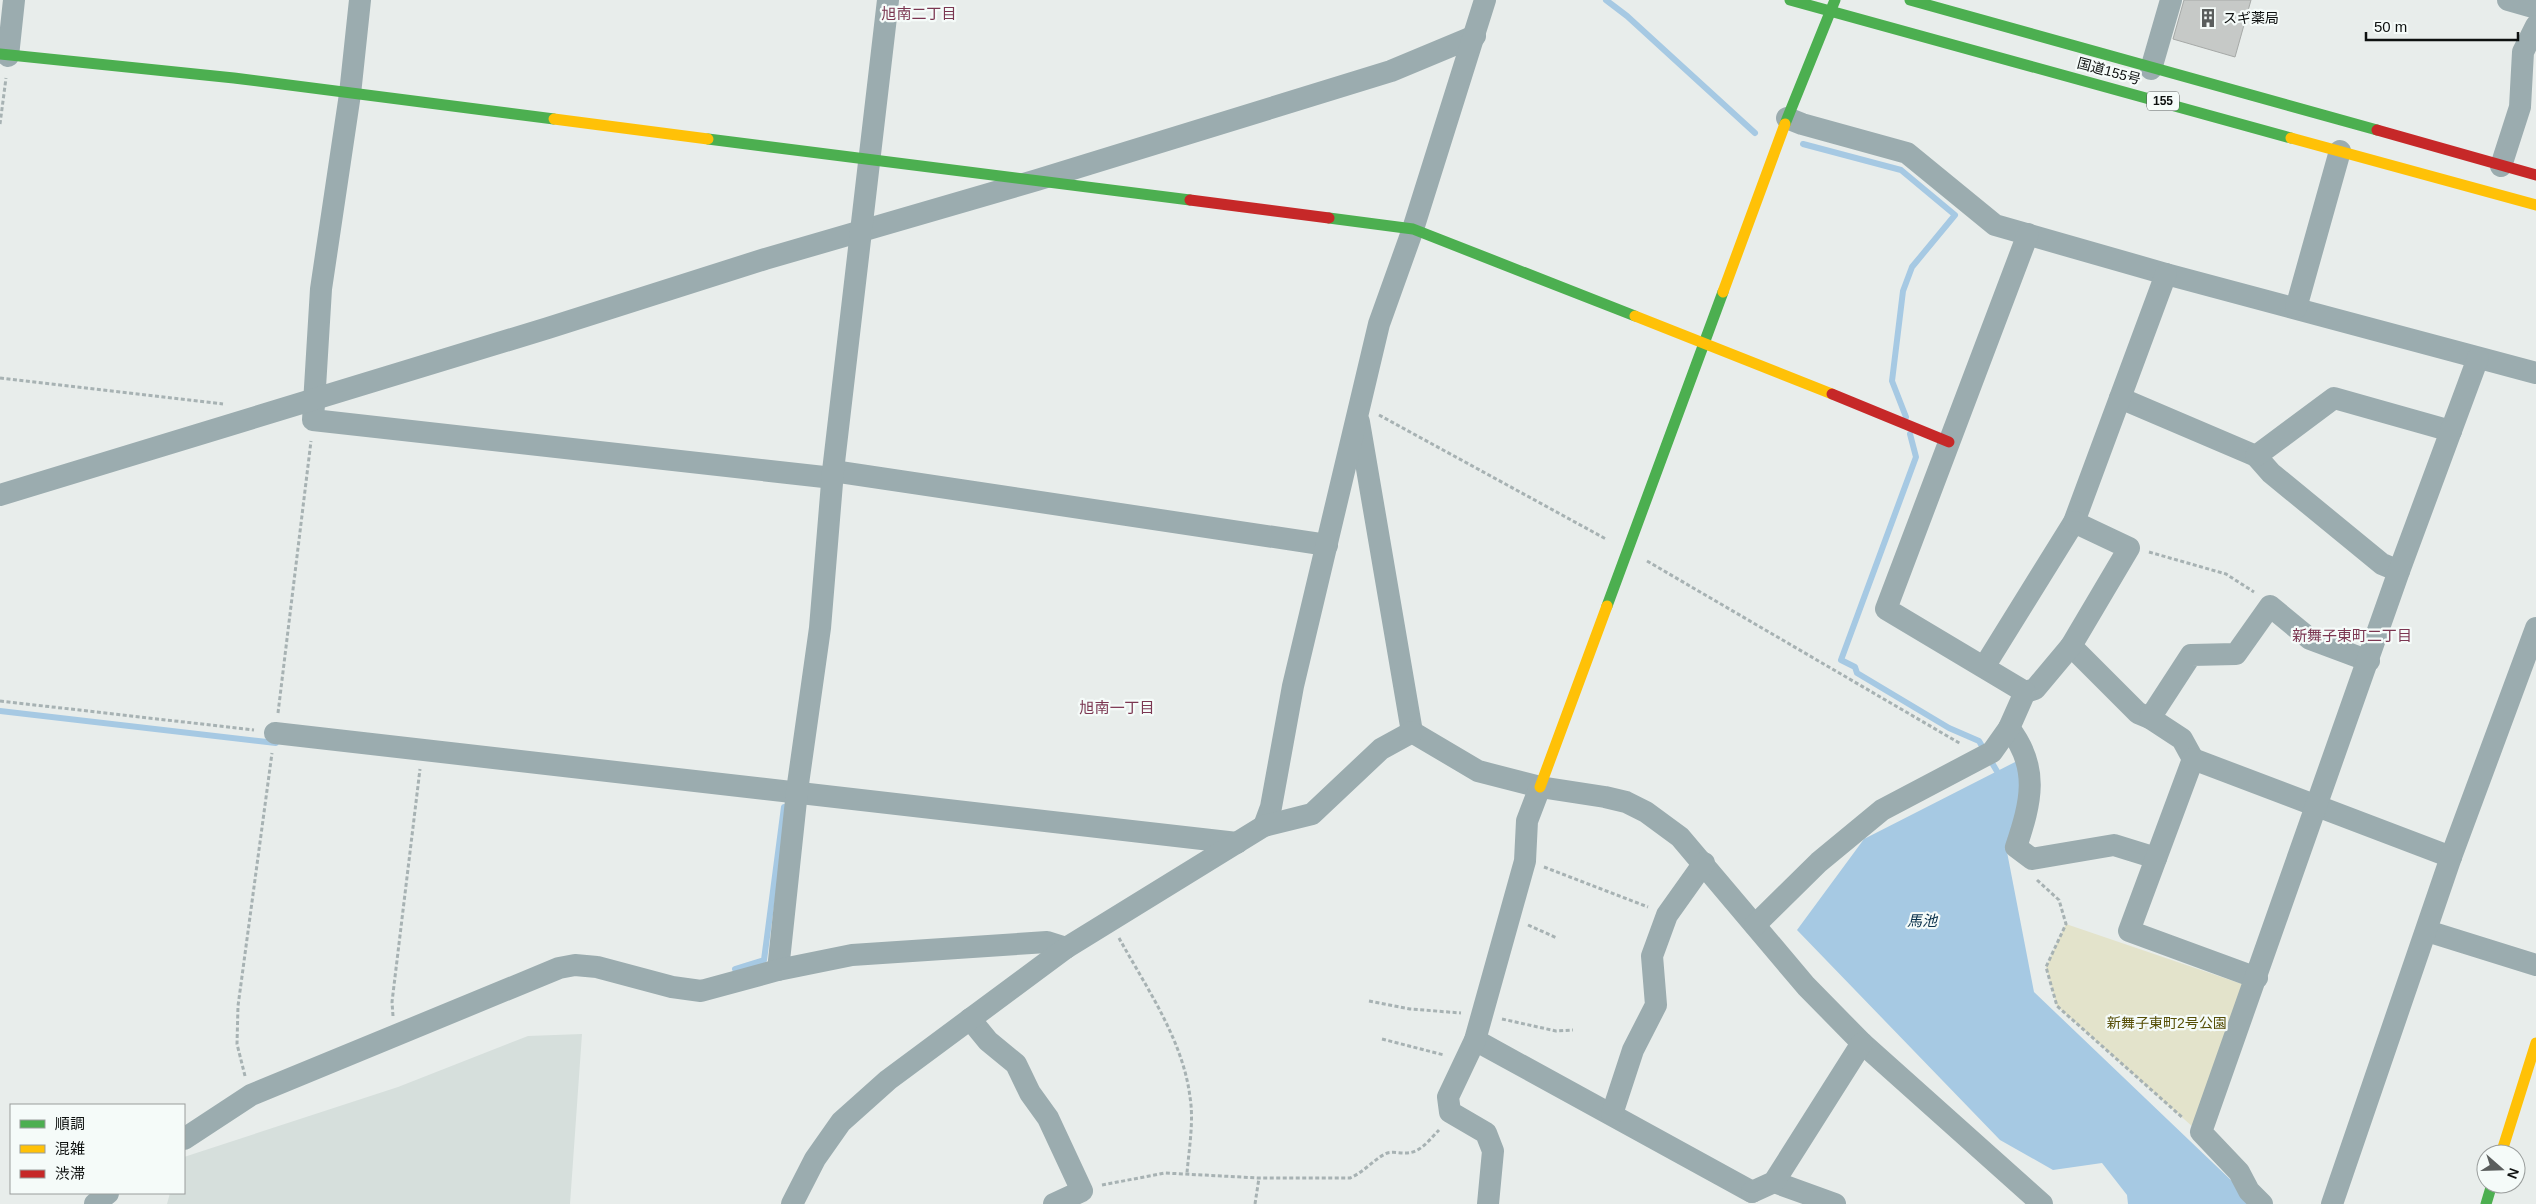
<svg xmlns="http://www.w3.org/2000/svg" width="2536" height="1204" font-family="Helvetica,'Noto Sans JP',sans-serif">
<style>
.built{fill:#d6dfdc}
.green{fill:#e3e3cb}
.water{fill:#a6c9e3}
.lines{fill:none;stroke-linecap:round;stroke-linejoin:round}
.stream{stroke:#a6c9e3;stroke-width:6}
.building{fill:#c6c9c7;stroke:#a6a9a7}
.path{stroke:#a7b2b3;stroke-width:3;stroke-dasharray:4 2.5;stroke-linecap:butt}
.street{stroke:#9bacaf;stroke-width:22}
.fast{stroke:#4caf50;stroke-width:11}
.slow{stroke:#ffc107;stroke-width:11}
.jam{stroke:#c62828;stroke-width:11}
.labels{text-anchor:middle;stroke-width:4.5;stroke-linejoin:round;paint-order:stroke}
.shield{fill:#f5fbf9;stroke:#535756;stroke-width:1}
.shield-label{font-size:12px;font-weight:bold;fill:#0e1110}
.poi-label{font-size:14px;fill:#0e1110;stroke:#f5fbf9;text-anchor:start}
.street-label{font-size:14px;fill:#0e1110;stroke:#f5fbf9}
.park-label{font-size:14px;fill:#554d05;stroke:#f5fbf9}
.neighbourhood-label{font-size:15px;fill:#7b3651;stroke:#f5fbf9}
.water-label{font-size:15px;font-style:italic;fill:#0a314b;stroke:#f5fbf9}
</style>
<rect width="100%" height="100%" fill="#e8edeb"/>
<path class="built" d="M582 1034 570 1204H167L170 1193H184V1157L398 1087 528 1036Z"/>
<path class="green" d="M2066 924 2245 985 2193 1127 2057 1006 2046 967Z"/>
<path class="water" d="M2019 760 2024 791 2007 852 2034 992 2256 1204H2128L2127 1195 2102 1163 2053 1170 2000 1140 1797 930 1864 839Z"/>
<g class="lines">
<g class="stream">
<path d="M1606 0 1627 16 1755 133"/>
<path d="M1803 144 1901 170 1955 215 1912 267 1903 291 1892 381 1906 417"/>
<path d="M1910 434 1916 457 1841 660 1855 667 1857 673 1949 728 1979 741 1998 773 1995 777"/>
<path d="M0 711 276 743"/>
<path d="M735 969 764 960 784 807"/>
</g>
</g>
<path class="building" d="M2184 0H2251L2235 57 2173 39Z"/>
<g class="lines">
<g class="path">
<path d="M0 124 6 78"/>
<path d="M0 378 223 404"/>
<path d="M1379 415 1606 539"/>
<path d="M2149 552 2226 574 2254 592"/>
<path d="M1647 561 1961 744"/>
<path d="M0 701 254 730"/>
<path d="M278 713 311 441"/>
<path d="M1544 867 1648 907"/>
<path d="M2037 880 2059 900 2066 924 2046 967 2057 1006 2183 1118"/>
<path d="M1528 925 1557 938"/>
<path d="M1119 938C1146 987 1183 1040 1190 1097 1194 1121 1189 1149 1187 1173"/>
<path d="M1369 1001 1410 1009 1461 1013"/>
<path d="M393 1016 392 1002 420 769"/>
<path d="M1502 1019 1556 1031 1573 1030"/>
<path d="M1382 1039 1444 1055"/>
<path d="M245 1076 237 1044 238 1006 272 753"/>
<path d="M1102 1185 1165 1173 1259 1178H1350C1364 1172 1372 1161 1385 1154 1391 1151 1398 1153 1404 1153 1420 1154 1429 1140 1439 1130"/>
<path d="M1255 1204 1259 1178"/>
</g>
<g class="street">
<path d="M360 0 350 94 321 289 313 420 833 478"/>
<path d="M2508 0 2536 8"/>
<path d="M8 56 14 0"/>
<path d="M2151 69 2171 0"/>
<path d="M1787 118 1802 124 1907 153 1995 225 2166 274 2536 373"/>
<path d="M2501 166 2520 107 2523 52 2536 26"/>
<path d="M2296 308 2340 151"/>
<path d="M2120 398 2256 456 2271 473 2382 564 2399 571"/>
<path d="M1359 422 1412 732"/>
<path d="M2256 456 2334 398 2451 431"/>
<path d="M833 471 1327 545"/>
<path d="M0 495 548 328 765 259 1037 180 1391 71 1475 36"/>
<path d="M2071 646 2138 713 2150 718"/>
<path d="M1984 667 2074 522 2166 274"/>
<path d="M2025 692 2035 689 2071 646 2129 548 2074 522"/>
<path d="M2009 728C2040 768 2031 802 2016 847L2032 859 2114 845 2156 858"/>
<path d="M1412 732 1478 771 1540 787 1605 797 1626 802 1646 812 1680 837 1806 986 1862 1043 2042 1204"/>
<path d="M275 733 1237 843"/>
<path d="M2193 759 2182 739 2150 718 2191 655 2236 654 2270 606 2310 639 2369 661"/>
<path d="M1264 826 1271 807 1293 686 1379 324 1413 229 1485 0"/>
<path d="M1755 925 1819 862 1882 810 1992 752 2009 728 2025 692 1886 609 2028 234"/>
<path d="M2427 931 2536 965"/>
<path d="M778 970 797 791 820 628 833 471 888 0"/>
<path d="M2257 978 2129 931 2193 759 2451 857"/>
<path d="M970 1019 988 1041 1016 1064 1030 1093 1048 1118 1082 1191 1054 1204"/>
<path d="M1475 1040 1752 1192"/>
<path d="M1612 1114 1633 1050 1656 1005 1652 956 1667 915 1704 863"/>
<path d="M184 1139 251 1095 559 968 575 965 597 967 672 987 701 991 778 970 852 955 1047 942 1066 948"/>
<path d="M1774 1182 1835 1204"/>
<path d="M1752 1192 1774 1182 1862 1043"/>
<path d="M95 1204 108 1193"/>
<path d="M792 1204 815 1159 841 1122 888 1080 1066 948 1264 826 1312 814 1381 749 1412 732"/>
<path d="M1488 1204 1493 1151 1486 1133 1450 1112 1448 1097 1475 1040 1525 861 1527 821 1540 787"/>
<path d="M2262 1204 2249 1191 2239 1172 2201 1132 2399 571 2478 358"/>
<path d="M2332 1204 2451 857 2536 628"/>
</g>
<g class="fast">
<path d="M1790 0 2291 138"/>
<path d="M1910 0 2377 130"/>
<path d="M0 54 234 78 554 119"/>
<path d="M1785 124 1835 0"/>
<path d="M708 139 1190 200"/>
<path d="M1329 218 1413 229 1635 316"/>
<path d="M1607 606 1723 292"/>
<path d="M2486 1204 2492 1184"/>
</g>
<g class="slow">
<path d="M554 119 708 139"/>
<path d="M2291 138 2536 205"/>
<path d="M1723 292 1785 124"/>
<path d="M1635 316 1832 394"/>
<path d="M1540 787 1607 606"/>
<path d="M2501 1154 2536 1043"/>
</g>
<g class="jam">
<path d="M2377 130 2536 175"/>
<path d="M1190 200 1329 218"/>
<path d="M1832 394 1949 442"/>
</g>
</g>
<defs>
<g id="building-bare" transform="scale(1.5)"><path d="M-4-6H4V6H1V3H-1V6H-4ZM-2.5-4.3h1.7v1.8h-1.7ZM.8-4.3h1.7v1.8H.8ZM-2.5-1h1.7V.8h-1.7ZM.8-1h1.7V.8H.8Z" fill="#5a5e5d" stroke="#f5fbf9" stroke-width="2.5" paint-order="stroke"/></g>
</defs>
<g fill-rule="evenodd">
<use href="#building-bare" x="2208" y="18"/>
</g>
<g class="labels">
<rect class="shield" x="2147" y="91.5" width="32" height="19" rx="4"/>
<g class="shield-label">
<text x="2163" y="105">155</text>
</g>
<g class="poi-label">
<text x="2223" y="23">スギ薬局</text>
</g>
<g class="street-label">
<text transform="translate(2109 71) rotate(15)" y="5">国道155号</text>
</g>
<g class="park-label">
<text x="2167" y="1028">新舞子東町2号公園</text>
</g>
<g class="neighbourhood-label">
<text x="919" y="19">旭南二丁目</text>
<text x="2352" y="641">新舞子東町二丁目</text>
<text x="1117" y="713">旭南一丁目</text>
</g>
<g class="water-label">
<text x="1922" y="926">馬池</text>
</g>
</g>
<rect x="10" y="1104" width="175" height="90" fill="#f5fbf9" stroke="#999d9c"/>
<rect x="20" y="1120" width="25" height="8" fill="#4caf50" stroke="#999d9c"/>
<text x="55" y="1129" font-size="15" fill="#0e1110">順調</text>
<rect x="20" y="1145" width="25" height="8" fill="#ffc107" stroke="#999d9c"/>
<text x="55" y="1154" font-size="15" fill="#0e1110">混雑</text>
<rect x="20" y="1170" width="25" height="8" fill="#c62828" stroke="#999d9c"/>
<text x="55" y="1179" font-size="15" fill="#0e1110">渋滞</text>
<g transform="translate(2501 1169) rotate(110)"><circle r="24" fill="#f5fbf9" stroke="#999d9c"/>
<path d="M0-4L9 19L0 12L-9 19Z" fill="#5a5e5d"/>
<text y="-8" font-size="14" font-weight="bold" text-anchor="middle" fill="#0e1110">N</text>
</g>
<path d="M2366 32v8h152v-8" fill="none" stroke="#0e1110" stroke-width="2.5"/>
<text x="2374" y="32" font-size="15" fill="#0e1110" stroke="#f5fbf9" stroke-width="4" paint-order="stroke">50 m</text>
</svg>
